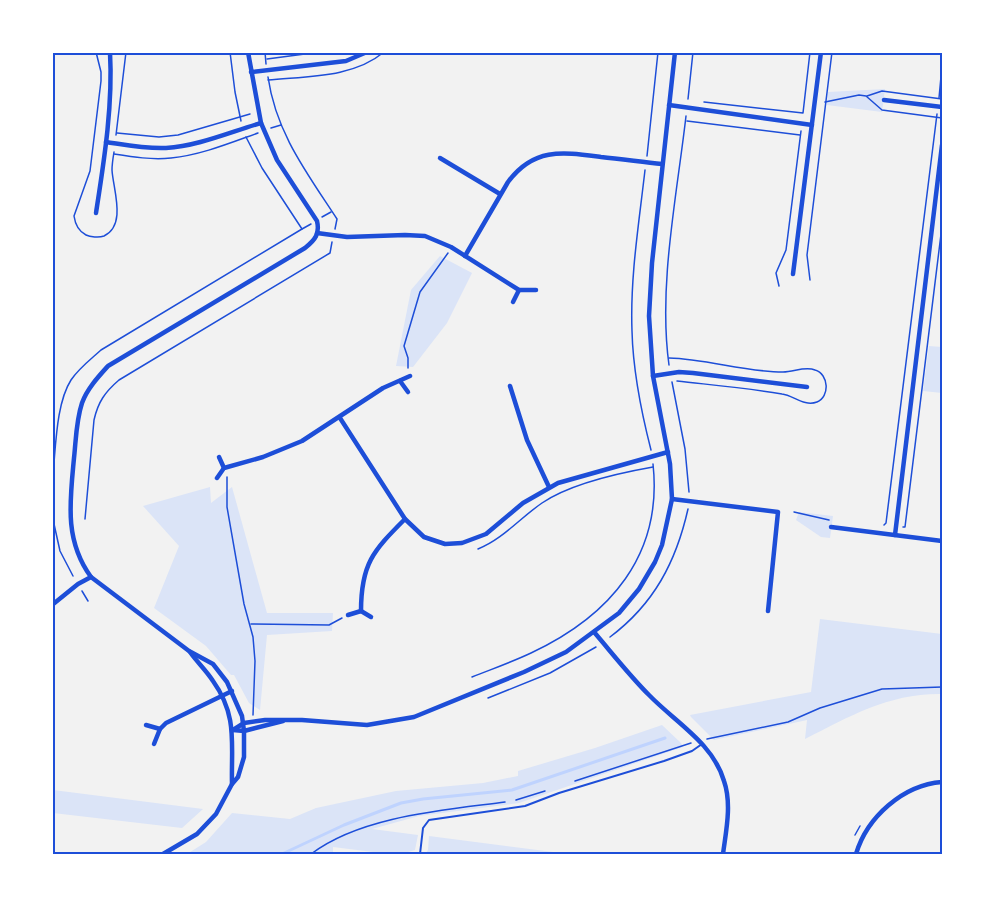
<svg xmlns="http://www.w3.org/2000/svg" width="995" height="907" font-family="Rubik,sans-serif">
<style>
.green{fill:#dbe4f7}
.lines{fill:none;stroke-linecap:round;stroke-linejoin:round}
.stream{stroke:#bfd3fe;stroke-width:3}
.path{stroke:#1d4ed8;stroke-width:1.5}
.service{stroke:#1d4ed8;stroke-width:2}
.minor{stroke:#1d4ed8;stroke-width:4.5}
.neatline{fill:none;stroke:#1d4ed8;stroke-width:2}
</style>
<rect width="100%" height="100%" fill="#f2f2f2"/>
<g class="green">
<path d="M885 89 882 112 827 105 828 92Z"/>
<path d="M440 256 472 273 447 323 413 367 396 366 411 290Z"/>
<path d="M929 346 942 347V393L923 391Z"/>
<path d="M210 487 211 503 232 487 267 613H333L332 631 267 635 260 710 249 703 234 675H231L206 646 154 608 179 546 143 506Z"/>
<path d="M799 512 833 516 830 538 821 537 796 520Z"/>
<path d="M820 619 942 634V694C890 693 850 716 805 739L807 720 714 740 691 717 690 715 811 692Z"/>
<path d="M662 725 681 743 683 747 519 803 419 816 372 829 418 835 415 850 401 854H389L333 847V854H187L206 842 232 813 290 819 316 808 396 791 483 783 518 776V771L595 748Z"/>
<path d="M53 790 203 809 182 828 53 813Z"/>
<path d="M429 836 561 853 560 854H428L426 853 428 850Z"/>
</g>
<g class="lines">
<path class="stream" d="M282 854 344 825 401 803 423 799 512 790 665 738"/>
<g class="path">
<path d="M96 52 101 72V81L90 171 74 216C75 223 78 231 86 235 90 237 99 238 104 236 127 225 113 189 112 170 112 164 113 158 114 152"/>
<path d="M230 52 235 92 241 121"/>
<path d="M265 52 266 64"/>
<path d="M267 59 320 52"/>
<path d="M268 77C276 133 307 173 337 219L335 229"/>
<path d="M268 80C307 76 353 78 384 52"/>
<path d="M867 96 882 91 942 99"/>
<path d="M939 98 942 66"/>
<path d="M688 99 693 52"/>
<path d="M704 102 803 113 810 52"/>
<path d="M825 102 859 95 866 96 882 110 942 118"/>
<path d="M687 121 800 135"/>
<path d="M271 128 281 125"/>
<path d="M117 133 159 137 178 135 250 114"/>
<path d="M116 135 126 52"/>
<path d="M246 137 262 168 302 229 311 224"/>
<path d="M114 154C133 157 152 160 171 158 201 155 230 143 258 133"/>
<path d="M647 156 658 52"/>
<path d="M645 170C639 223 630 277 632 331 633 372 641 411 651 450"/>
<path d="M322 217 331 212"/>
<path d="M810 280 807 255 832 52"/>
<path d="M779 286 776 273 786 250 801 131"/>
<path d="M669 358C707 359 745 372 783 372 794 372 805 366 815 370 829 374 830 397 817 402 804 407 793 395 782 394 747 388 712 385 677 381"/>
<path d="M669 365C658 286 677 195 686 116"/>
<path d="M408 368V358L404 346 420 292 448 253"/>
<path d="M672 382 685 449 689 492"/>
<path d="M227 477V507L244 604 253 637 255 661 253 715"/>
<path d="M52 482C56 453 55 405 71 380 79 368 90 360 101 350L302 229"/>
<path d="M794 512 829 520"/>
<path d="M52 515 60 551 73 576"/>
<path d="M85 519 94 420C98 402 105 392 119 380L330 253 332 242"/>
<path d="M884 525 886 523 937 114"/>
<path d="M903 527H905L942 226"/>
<path d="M478 549C503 539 520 518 542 503 570 484 619 473 653 467"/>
<path d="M82 591 88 601"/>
<path d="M251 624 329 625 342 618"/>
<path d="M610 637C654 604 676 562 688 509"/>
<path d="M472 677C492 669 512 662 531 653 610 616 663 555 653 464"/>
<path d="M488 698 550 673 596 647"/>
<path d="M707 739 788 722 820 708 882 689 942 687"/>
<path d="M575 781 691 743"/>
<path d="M516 800 545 791"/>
<path d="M855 835 860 826"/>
<path d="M311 854C361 816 444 810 505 802"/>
</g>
<path class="service" d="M420 854 423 828 429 820 525 806 559 793 664 761 692 751 702 744"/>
<g class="minor">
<path d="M251 72 346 61 367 52"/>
<path d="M884 100 942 107"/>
<path d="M669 105 812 125"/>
<path d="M106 142C126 145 146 149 166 148 198 146 230 132 261 123"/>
<path d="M440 158 500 194"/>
<path d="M96 213C104 161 113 106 110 52"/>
<path d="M317 233 347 237 405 235 425 236 451 247 519 290H536"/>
<path d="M465 256 508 182C534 147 563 152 601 157 622 159 642 162 662 164"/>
<path d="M793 274 821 52"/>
<path d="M513 302 519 290"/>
<path d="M653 376 679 372 693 373 807 387"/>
<path d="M400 381 408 392"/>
<path d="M510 386 527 440 549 487"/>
<path d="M340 418 405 519 424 537 445 544 462 543 486 534 523 503 558 483 668 452"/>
<path d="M219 457 224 468"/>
<path d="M217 478 224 468 263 457 302 441 383 388 410 376"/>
<path d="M672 499 778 512 768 611"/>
<path d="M831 527 942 541"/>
<path d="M895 535 942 145"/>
<path d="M52 605 78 584 91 577"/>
<path d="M361 611C361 564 373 551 405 519"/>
<path d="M348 615 361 611 371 617"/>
<path d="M594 632C612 653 629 675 649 695 675 722 713 743 724 781 732 804 726 831 723 854"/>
<path d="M190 652C197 662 206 670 213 681 238 716 231 744 232 784"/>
<path d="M146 725 160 729"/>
<path d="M233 730 244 723 265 720H302L367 725 414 717 524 672 566 652 619 613 639 589 655 562 662 545 672 499 670 464 653 376 649 316 652 263 675 52"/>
<path d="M233 730 244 731 283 721"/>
<path d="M154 744 160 729 166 723 232 691"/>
<path d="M163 854 197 834 216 814 232 784 238 777 244 757V731L242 716 227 682 213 664 189 651 91 577C64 540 70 501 74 458 76 440 76 421 82 403 87 389 98 377 108 366L305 248C315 240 320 234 317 221L277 160 261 123 248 52"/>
<path d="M856 854C867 817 903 785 942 782"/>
</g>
</g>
<rect width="995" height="907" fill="none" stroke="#ffffff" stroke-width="108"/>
<rect x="54" y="54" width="887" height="799" class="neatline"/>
</svg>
